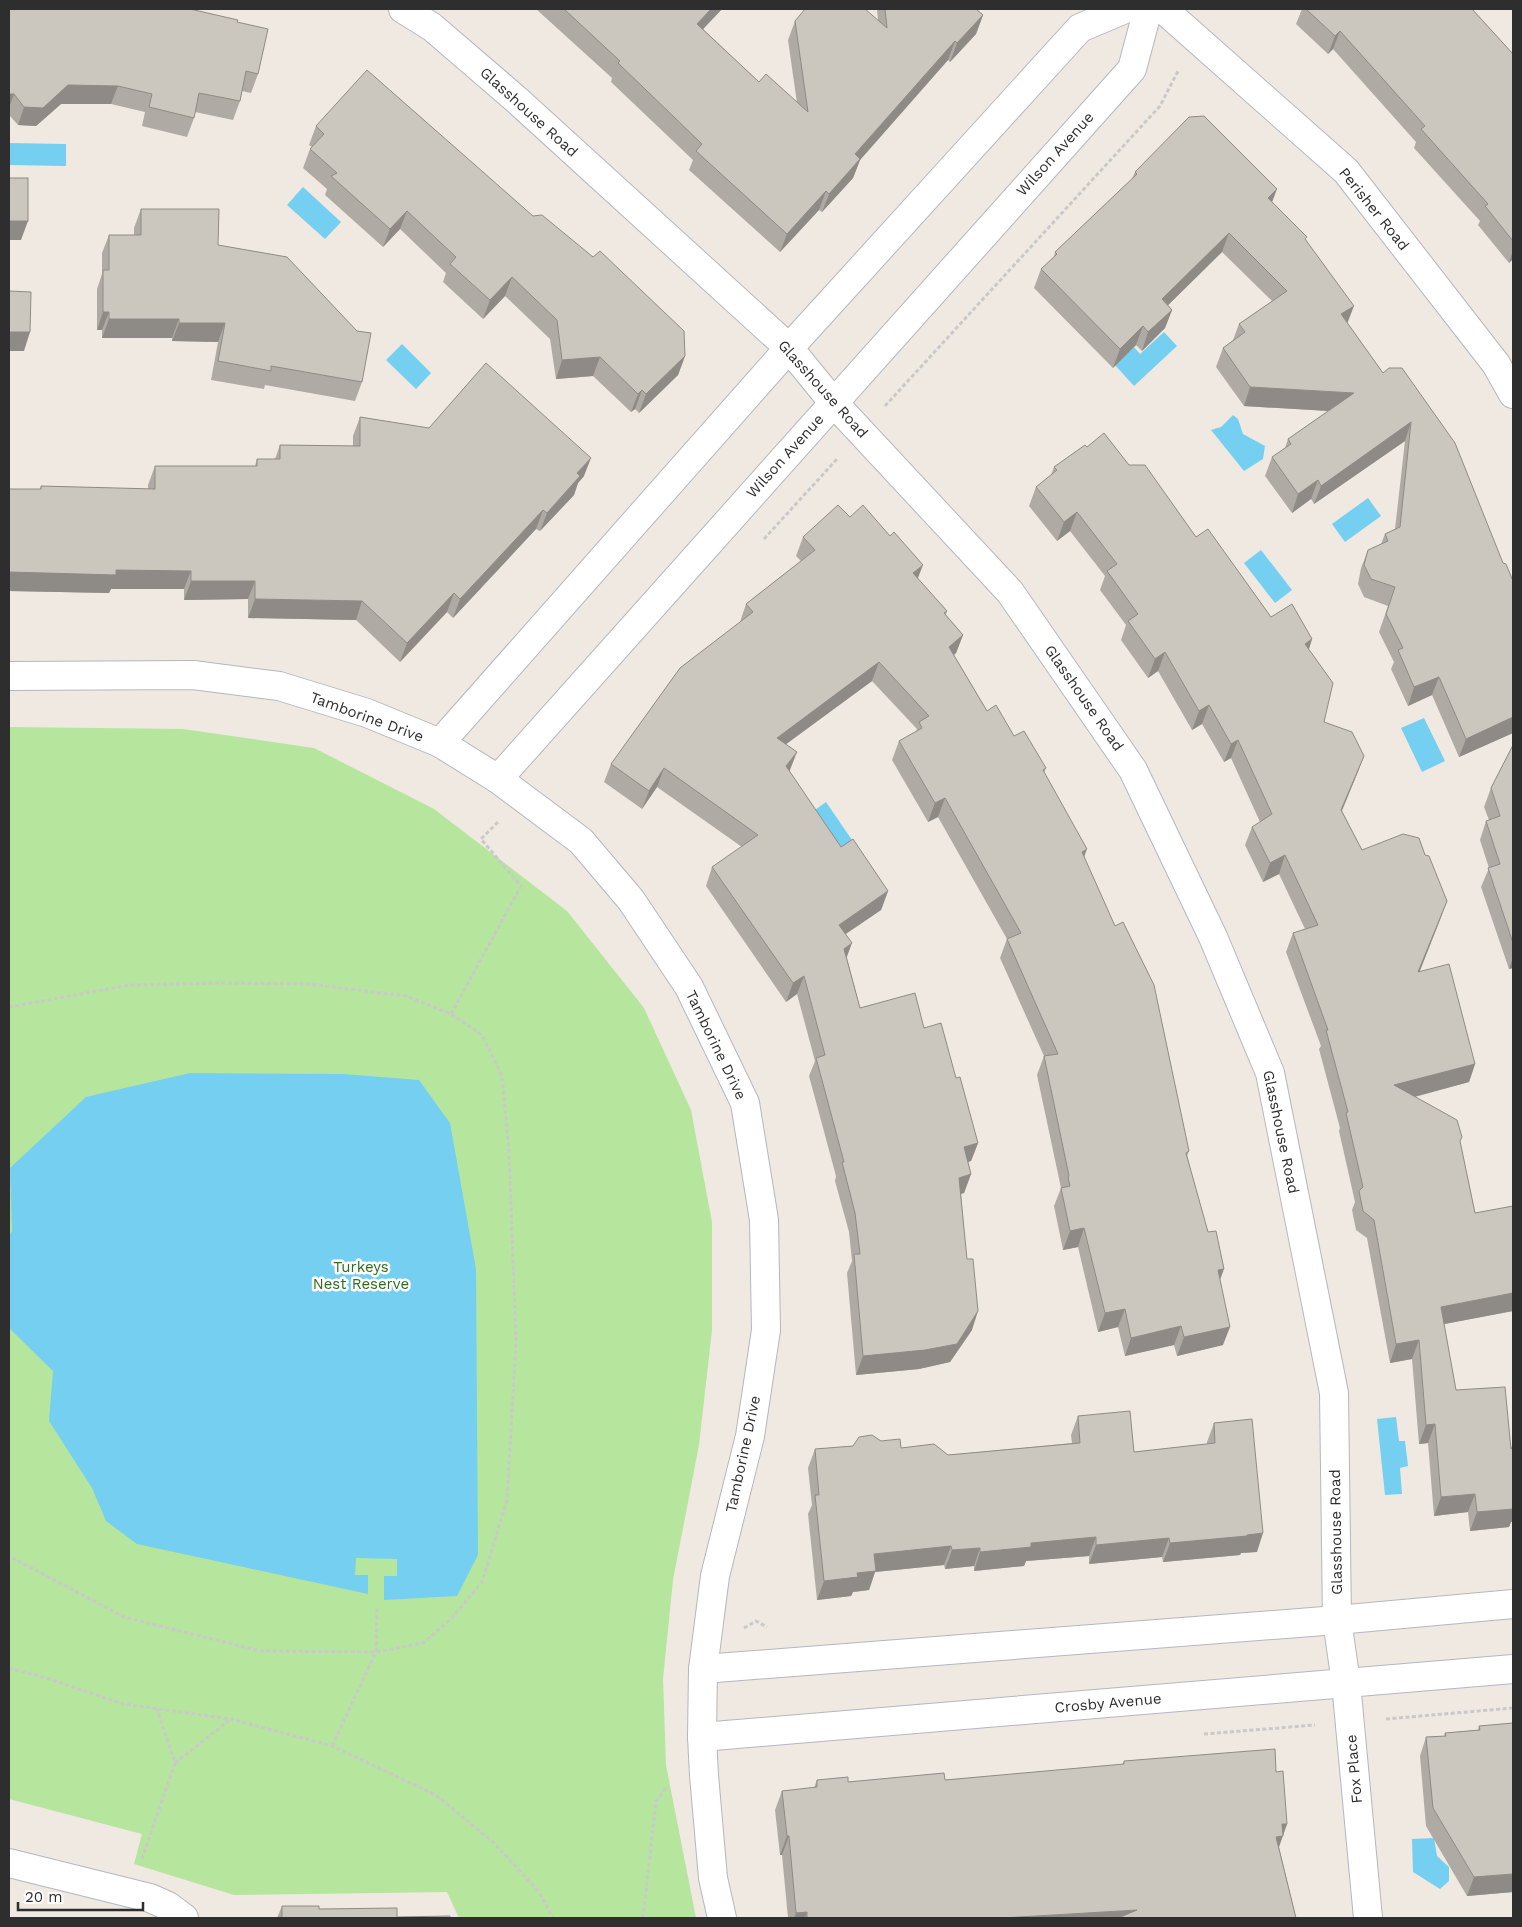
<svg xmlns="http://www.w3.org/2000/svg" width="1522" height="1927" font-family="'Work Sans',sans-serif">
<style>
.green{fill:#b6e59e}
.water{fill:#75cff0}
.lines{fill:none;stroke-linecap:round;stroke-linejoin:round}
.street-casing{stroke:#b4b7c1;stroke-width:30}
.path{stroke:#c9c9c9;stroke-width:3;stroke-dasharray:4 2.5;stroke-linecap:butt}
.street{stroke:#fff;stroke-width:28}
.wall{fill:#afaba4}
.shaded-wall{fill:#8e8b86}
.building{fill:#cbc7bf;stroke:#8e8b86}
.labels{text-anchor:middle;stroke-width:5;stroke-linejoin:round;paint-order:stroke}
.street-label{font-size:15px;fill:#2e2e2e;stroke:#fff}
.park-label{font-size:15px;fill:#2c6e1b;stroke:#fff}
</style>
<rect width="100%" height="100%" fill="#efe9e1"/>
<path class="green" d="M9 727 183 729 314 748 434 809 567 911 644 1008 691 1110 712 1222V1330L699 1445 673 1580 663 1679 666 1765 696 1918H459L447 1892 234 1895 134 1864 142 1834 9 1799Z"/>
<g class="water">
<path d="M9 143 66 144V166L9 165Z"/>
<path d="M303 187 341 222 325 239 287 205Z"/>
<path d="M1164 332 1177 346 1134 386 1115 365 1134 347 1140 354Z"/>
<path d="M402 344 431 373 416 389 386 360Z"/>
<path d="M1233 415 1238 419 1243 434 1265 446 1263 459 1244 471 1211 430 1221 427Z"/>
<path d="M1368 498 1381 516 1345 542 1332 524Z"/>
<path d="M1261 550 1292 590 1275 603 1244 563Z"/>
<path d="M1424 718 1445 761 1422 772 1401 728Z"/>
<path d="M826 802 854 843 835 856 808 815Z"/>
<path d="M190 1073 343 1074 419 1080 450 1123 476 1269 478 1555 457 1596 384 1600V1576H397V1559L356 1558 355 1575H368V1594L137 1544 106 1521 92 1488 49 1421 53 1371 9 1328V1236L12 1231 10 1168 86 1097Z"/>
<path d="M1396 1417 1399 1441H1405L1408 1466 1400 1468 1402 1494 1385 1495 1377 1419Z"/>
<path d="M1434 1838 1437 1856 1449 1867V1881L1440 1889 1413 1872 1412 1839Z"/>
</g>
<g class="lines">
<g class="street-casing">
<g id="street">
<path d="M403 9 432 27 518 101 789 348 833 402 1010 592 1133 770 1213 937 1270 1073 1334 1393 1337 1620 1346 1683 1368 1918"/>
<path d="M1163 9 1346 171 1496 364 1513 394"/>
<path d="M9 676 193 675 279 686 367 713 440 743 498 779 581 841 631 900 689 987 745 1103 764 1220 766 1330 750 1436 715 1576 703 1669 702 1737 704 1775 713 1878 722 1918"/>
<path d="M440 743 789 348 1080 28 1125 9"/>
<path d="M498 779 1132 69 1148 9"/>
<path d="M703 1669 1337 1620 1513 1604"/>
<path d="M702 1737 1513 1669"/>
<path d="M9 1863 150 1898 168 1906 184 1918"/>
</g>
</g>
<g class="path">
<path d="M885 406 1160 106 1178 71"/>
<path d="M764 539 837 459"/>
<path d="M9 1007 130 985 219 983 309 984 406 996 451 1014 482 1035 502 1076 509 1151 516 1341 507 1500 482 1582 451 1619 423 1643 376 1652 260 1651 124 1617 9 1556"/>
<path d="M451 1014 521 886 481 839 498 822"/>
<path d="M744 1628 756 1621 767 1627"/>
<path d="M9 1668 46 1678 123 1704 231 1719 332 1746 436 1795 494 1843 539 1892 553 1918"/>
<path d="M1386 1719 1513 1708"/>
<path d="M1204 1734 1315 1725"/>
<path d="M332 1746 376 1652 377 1608"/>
<path d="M175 1763 231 1719"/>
<path d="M142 1859 175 1763 157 1709"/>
<path d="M643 1918 656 1801 668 1786"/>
</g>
<use href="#street" class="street"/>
</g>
<g class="wall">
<path d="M9 9 237 22 258 74 251 93 242 91 240 101 233 120 195 112 194 118 187 137 142 126 145 112 111 104H61L36 126 18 125 9 115Z"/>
<path d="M536 9H722L703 29 759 82 797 103 788 40 795 21 878 20 877 9H976L983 15 976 34 950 62 948 60 860 160 853 178 822 212 819 210 780 252 689 170 693 160 611 82 612 78Z"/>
<path d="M1302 9H1472L1513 54V259L1509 263 1478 225 1480 221 1414 148 1416 142 1333 49 1328 54 1296 24Z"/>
<path d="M316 126 685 356 678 375 639 413 635 409 631 412 593 376 556 379 550 339 505 296 483 319 443 282 446 273 400 229 383 247 325 195 327 189 303 168 310 149 312 147 309 145Z"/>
<path d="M1135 172 1272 203 1306 240 1347 323 1383 373 1402 368 1513 733 1459 757 1432 695 1408 706 1391 669 1394 662 1379 632 1388 606 1364 597 1358 584 1361 568 1368 550 1381 544 1385 534 1395 529 1405 441 1314 504 1311 499 1292 513 1265 476 1272 457 1285 448 1288 439 1328 411 1244 406 1216 367 1223 348 1233 340 1239 324 1272 301 1222 252 1168 305 1172 310 1165 328 1142 351 1136 345 1113 368 1034 288 1041 269 1054 257 1055 252 1132 179Z"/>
<path d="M141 209 218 245 362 382 355 401 265 385 264 389 211 380 218 342 172 341V338H102V330H97V289L102 274V253L109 235H134V228Z"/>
<path d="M360 417 584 476 578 483 574 495 540 531 536 529 453 618 447 612 400 662 356 620 248 618V599L184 600V589H111L109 593 9 591V489H40L41 486 148 489V485L155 466H255L257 459H275L280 445 353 446V436Z"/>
<path d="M1087 447 1129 465 1271 617 1312 639 1309 649 1324 722 1364 756 1357 774 1342 811 1362 850 1425 855 1447 901 1419 972 1475 1064 1469 1082 1415 1097 1460 1143 1475 1213 1513 1206V1311L1444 1324 1456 1390 1511 1522 1509 1527 1470 1531 1468 1512 1434 1516 1428 1443 1419 1444 1412 1359 1390 1363 1367 1238 1356 1230 1352 1210 1355 1202 1339 1131 1340 1128 1319 1049 1321 1046 1286 952 1293 933 1305 929 1279 874 1263 882 1245 845 1252 827 1260 822 1231 758 1224 762 1202 724 1192 730 1158 671 1148 678 1121 640 1126 625 1100 590 1105 576 1070 531 1057 541 1029 506 1036 487 1051 475 1054 467Z"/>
<path d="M850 517 918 579 947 611 946 615 963 635 956 653 954 655 987 711 1046 768 1044 773 1084 857 1189 1151 1187 1156 1220 1280 1223 1345 1177 1356 1174 1345 1125 1356 1118 1327 1098 1332 1078 1247 1063 1250 1054 1206 1061 1188 1037 1075 1044 1056 1000 958 1007 939 938 817 928 822 892 760 899 741 916 732 917 729 872 681 786 744 789 771 841 847 888 891 881 910 846 934 847 958 860 1008 924 1028 956 1078 978 1143 971 1161 968 1162 971 1174 964 1193 961 1194 972 1330 950 1362 919 1369 856 1375 847 1273 852 1261 849 1232 835 1181 836 1176 809 1076 815 1061 797 994 786 1002 706 886 712 867 742 847 657 787 642 809 604 782 611 764 740 622 746 604 801 561 796 556 803 537Z"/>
<path d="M1513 745V968L1509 969 1481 887 1489 868 1480 840 1486 821 1489 820 1484 807 1491 788Z"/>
<path d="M1078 1416 1134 1452 1207 1444V1442L1214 1423 1257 1552 1241 1553 1240 1555 1163 1562 1162 1557 1089 1564V1556L1026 1561 1024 1566 974 1571V1566L945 1569 944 1565 875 1572 869 1590 853 1592 851 1596 817 1600 808 1514 812 1505 808 1468 815 1449 853 1446 881 1441 901 1448 948 1455 1072 1443 1071 1435Z"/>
<path d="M1513 1723V1892L1467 1896 1426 1826 1420 1756 1426 1737 1444 1736 1445 1733 1478 1730 1479 1726Z"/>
<path d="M1124 1761 1276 1772 1287 1824 1279 1847 1296 1918H788L782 1855H780L775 1810 782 1791 814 1788 817 1780 848 1782 945 1780 1122 1765Z"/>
<path d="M282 1906 397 1917 450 1918H277Z"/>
</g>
<g class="shaded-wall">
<path d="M711 9H722L690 43 697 24Z"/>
<path d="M983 15 976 34 950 62 957 43Z"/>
<path d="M1340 31 1333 49 1328 54 1335 36Z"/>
<path d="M955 41 948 60 860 160 853 178 822 212 829 194 855 154Z"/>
<path d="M68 85 118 86 111 104H61L36 126 18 125 24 107Z"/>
<path d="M9 94H14L9 108Z"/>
<path d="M1277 189 1270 208 1268 198Z"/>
<path d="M826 191 819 210 780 252 787 234Z"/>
<path d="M407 211 400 229 383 247 390 229Z"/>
<path d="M9 221H28L21 240H9Z"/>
<path d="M1229 233 1222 252 1155 318 1162 299Z"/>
<path d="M1513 250V259L1509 263Z"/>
<path d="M512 277 505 296 483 319 490 300Z"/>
<path d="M1354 306 1347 324 1341 314Z"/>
<path d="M1172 310 1165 328 1142 351 1148 332Z"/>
<path d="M103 312H109L102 330H97Z"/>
<path d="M109 319H179L172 338H102Z"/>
<path d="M179 323H225L218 342 172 341Z"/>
<path d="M1143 326 1136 345 1113 368 1120 349Z"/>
<path d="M9 332H30L24 351H9Z"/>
<path d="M685 356 678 375 639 413 646 394Z"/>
<path d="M600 357 593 376 556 379 562 360Z"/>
<path d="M1250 387 1354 393 1347 412 1244 406Z"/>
<path d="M642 390 635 409 631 412 638 394Z"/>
<path d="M1411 422 1405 441 1314 504 1321 486Z"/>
<path d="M591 458 584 476 578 483 574 495 540 531 547 513 577 473Z"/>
<path d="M1318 480 1311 499 1292 513 1298 494Z"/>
<path d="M543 510 536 529 453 618 460 599Z"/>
<path d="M1077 512 1070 531 1057 541 1064 522Z"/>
<path d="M923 565 916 583 913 573Z"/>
<path d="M116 570 191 571 184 589H111L109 593 9 591V572Z"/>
<path d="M191 581H255L248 599 184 600Z"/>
<path d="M454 593 447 612 400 662 407 643Z"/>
<path d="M255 599 362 601 356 620 248 618Z"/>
<path d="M963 635 956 653 942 665 949 647Z"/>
<path d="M1312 639 1306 658 1305 644Z"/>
<path d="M1165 652 1158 671 1148 678 1155 659Z"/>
<path d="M879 662 872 681 770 756 777 738Z"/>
<path d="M1439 677 1432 695 1408 706 1414 687Z"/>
<path d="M1209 705 1202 724 1192 730 1199 711Z"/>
<path d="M1513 717V733L1459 757 1466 739Z"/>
<path d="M1238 740 1231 758 1224 762 1231 744Z"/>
<path d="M797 752 790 770 779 785 786 766Z"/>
<path d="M1364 756 1357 774 1334 829 1341 810Z"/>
<path d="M664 768 657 787 642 809 649 791Z"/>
<path d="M945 798 938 817 928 822 935 803Z"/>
<path d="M1087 849 1080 868 1082 852Z"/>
<path d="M1285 855 1279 874 1263 882 1270 863Z"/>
<path d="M888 891 881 910 832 943 839 925Z"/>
<path d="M1447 901 1440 920 1412 991 1418 972Z"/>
<path d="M852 943 845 962 844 949Z"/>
<path d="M1513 957V968L1509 969Z"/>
<path d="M804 976 797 994 786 1002 793 983Z"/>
<path d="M1475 1064 1469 1082 1387 1104 1394 1085Z"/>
<path d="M978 1143 971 1161 957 1165 964 1147Z"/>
<path d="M971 1174 964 1193 952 1196 959 1178Z"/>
<path d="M1084 1228 1078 1247 1063 1250 1070 1231Z"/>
<path d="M1224 1269 1217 1288 1218 1270Z"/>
<path d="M1513 1293V1311L1434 1326 1441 1307Z"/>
<path d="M1125 1309 1118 1327 1098 1332 1105 1313Z"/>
<path d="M978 1311 972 1330 950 1362 919 1369 856 1375 863 1356Z"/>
<path d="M1181 1326 1174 1345 1125 1356 1131 1338Z"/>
<path d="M1230 1327 1223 1345 1177 1356 1184 1337Z"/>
<path d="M1419 1340 1412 1359 1390 1363 1396 1344Z"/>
<path d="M1435 1424 1428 1443 1419 1444 1426 1425Z"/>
<path d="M1475 1494 1468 1512 1434 1516 1441 1497Z"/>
<path d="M1513 1509V1522H1511L1509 1527 1470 1531 1477 1512Z"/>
<path d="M1263 1533 1257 1552 1241 1553 1240 1555 1163 1562 1170 1543Z"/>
<path d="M1096 1537 1089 1556 1026 1561 1024 1566 974 1571 980 1552 1031 1543Z"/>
<path d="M1169 1538 1162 1557 1089 1564 1096 1545Z"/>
<path d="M951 1546 944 1565 875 1572 869 1590 853 1592 851 1596 817 1600 824 1581 857 1573 874 1554Z"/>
<path d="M980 1548 974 1566 945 1569 952 1550Z"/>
<path d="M1282 1824H1287L1276 1855 1270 1856Z"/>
<path d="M787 1836H789L782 1855H780Z"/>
<path d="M1513 1874V1892L1467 1896 1474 1877Z"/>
<path d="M1137 1910 1134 1918H1002Z"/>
<path d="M807 1912 805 1918H794L796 1913Z"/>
</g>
<g class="building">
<path d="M9 9H190L238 20 237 22 268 29 258 74 246 71 240 101 199 93 194 118 149 107 152 94 118 86 68 85 43 108 24 107 14 94H9Z"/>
<path d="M564 9H711L697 24 759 82 766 74 808 112 795 21 805 9H865L887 28 885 9H976L983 15 957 43 955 41 855 154 860 159 829 194 826 191 787 234 696 151 702 144 618 63 620 61Z"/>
<path d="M1306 9H1472L1513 54V241L1485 206 1488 204 1421 129 1425 126 1340 31 1335 36Z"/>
<path d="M367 70 533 216 542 215 593 257 600 251 684 331 685 356 646 394 642 390 638 394 600 357 562 360 557 320 512 277 490 300 450 264 456 257 407 211 390 229 331 176 337 173 310 149 324 134 316 126Z"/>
<path d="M1204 116 1277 189 1268 198 1307 237 1305 239 1354 306 1341 314 1383 373 1389 368H1402L1455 443 1503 563 1506 564 1513 581V717L1466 739 1439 677 1414 687 1398 650 1403 648 1386 614 1395 587 1371 579 1364 565 1368 550 1388 541 1385 534 1400 527 1411 422 1321 486 1318 480 1298 494 1272 457 1291 444 1288 439 1354 393 1250 387 1223 348 1245 332 1239 324 1287 291 1229 233 1162 299 1172 310 1148 332 1143 326 1120 349 1041 269 1057 254 1055 252 1137 174 1135 172 1189 117Z"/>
<rect x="9" y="178" width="19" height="43"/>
<path d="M141 209H219L218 245 287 257 357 331 371 333 362 382 271 366V371L218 361 225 323H179V319H109V312H103V270H109V235H141Z"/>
<path d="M9 291 31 292 30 332H9Z"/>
<path d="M486 363 591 458 577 473 580 476 547 513 543 510 460 599 454 593 407 643 362 601 255 599V581H191V571L116 570V575L9 572V489H41V486L155 489V466H257V459H280V445L360 446V417L429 428Z"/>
<path d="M1104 433 1129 465H1145L1196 537 1208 529 1271 617 1292 604 1312 639 1305 644 1333 683 1324 722 1352 732 1364 756 1341 810 1362 850 1403 834 1419 838 1425 855 1429 856 1447 901 1418 972 1449 964 1475 1064 1394 1085 1457 1120 1462 1137 1460 1141 1475 1213 1513 1206V1293L1441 1307 1456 1390 1505 1387 1511 1449 1513 1445V1509L1477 1512 1475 1494 1441 1497 1435 1424 1426 1425 1419 1340 1396 1344 1374 1220 1363 1211 1359 1191 1363 1187 1346 1113 1348 1112 1326 1030H1328L1293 933 1318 925 1285 855 1270 863 1252 827 1272 814 1238 740 1231 744 1209 705 1199 711 1165 652 1155 659 1128 621 1138 614 1107 571 1117 564 1077 512 1064 522 1036 487 1057 470 1054 467 1085 445 1087 447Z"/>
<path d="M838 505 850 517 863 505 890 536 894 532 923 565 913 573 947 611 944 613 963 635 949 647 987 711 996 705 1014 736 1024 731 1046 768 1043 770 1087 849 1082 852 1115 926 1123 922 1154 985 1189 1151 1186 1153 1208 1232 1216 1231 1224 1269 1218 1270 1230 1327 1184 1337 1181 1326 1131 1338 1125 1309 1105 1313 1084 1228 1070 1231 1061 1188 1070 1186 1068 1177 1069 1176 1044 1056 1058 1054 1007 939 1021 933 945 798 935 803 899 741 922 728 919 722 929 716 879 662 777 738 797 752 786 766 841 847 853 839 888 891 839 925 852 943 844 949 860 1008 915 993 924 1028 941 1023 956 1078 960 1077 978 1143 964 1147 971 1174 959 1178 967 1259H973L978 1311 957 1344 925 1350 863 1356 854 1254H860L855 1213 842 1162H844L816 1058 825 1055 804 976 793 983 712 867 758 835 664 768 649 791 611 764 680 668 753 612 746 604 815 550 803 537Z"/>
<path d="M1513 745V943L1488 868 1500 864 1486 821 1500 816 1491 788Z"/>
<path d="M1130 1411 1134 1452 1215 1443 1214 1423 1252 1419 1263 1533 1247 1535V1536L1170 1543 1169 1538 1096 1545V1537L1031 1543V1547L980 1552V1548L952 1550 951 1546 874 1554 876 1571 857 1573 858 1577 824 1581 815 1495H819L815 1449 853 1446 859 1437 872 1435 881 1441 900 1439 901 1448 934 1444 948 1455 1080 1443 1078 1416Z"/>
<path d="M1513 1723V1874L1474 1877 1433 1808 1426 1737 1446 1736 1445 1733 1480 1730 1479 1726Z"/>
<path d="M1275 1749 1276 1772 1283 1771 1287 1824H1282L1283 1836 1276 1837 1296 1918H1118L1137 1910 1002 1918H807V1912L796 1913 789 1836H787L782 1791 817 1787V1780L848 1777V1782L944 1773 945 1780 1124 1764V1761Z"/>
<path d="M282 1906H319V1909L397 1908V1917L450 1916V1918H282Z"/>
</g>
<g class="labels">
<g class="street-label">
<text transform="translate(529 112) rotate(42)" y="5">Glasshouse Road</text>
<text transform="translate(1055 154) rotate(-48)" y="5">Wilson Avenue</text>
<text transform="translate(1374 209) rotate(51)" y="5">Perisher Road</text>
<text transform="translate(823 389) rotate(48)" y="5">Glasshouse Road</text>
<text transform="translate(785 456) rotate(-48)" y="5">Wilson Avenue</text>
<text transform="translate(1084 698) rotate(55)" y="5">Glasshouse Road</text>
<text transform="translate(367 717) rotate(20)" y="5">Tamborine Drive</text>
<text transform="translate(716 1045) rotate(64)" y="5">Tamborine Drive</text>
<text transform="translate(1281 1132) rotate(78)" y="5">Glasshouse Road</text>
<text transform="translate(743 1454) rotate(-78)" y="5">Tamborine Drive</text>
<text transform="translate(1336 1532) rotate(-91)" y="5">Glasshouse Road</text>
<text transform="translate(1108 1703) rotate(-5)" y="5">Crosby Avenue</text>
<text transform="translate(1354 1769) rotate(-95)" y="5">Fox Place</text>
</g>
<g class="park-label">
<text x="361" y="1272">Turkeys<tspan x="361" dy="17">Nest Reserve</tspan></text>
</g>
</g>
<rect width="1522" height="1927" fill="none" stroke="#2e2e2e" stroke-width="20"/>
<path d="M18 1902v8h125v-8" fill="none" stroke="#2e2e2e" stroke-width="2.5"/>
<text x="25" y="1902" font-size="15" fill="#2e2e2e" stroke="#ffffff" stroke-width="4" paint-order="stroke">20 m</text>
</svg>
